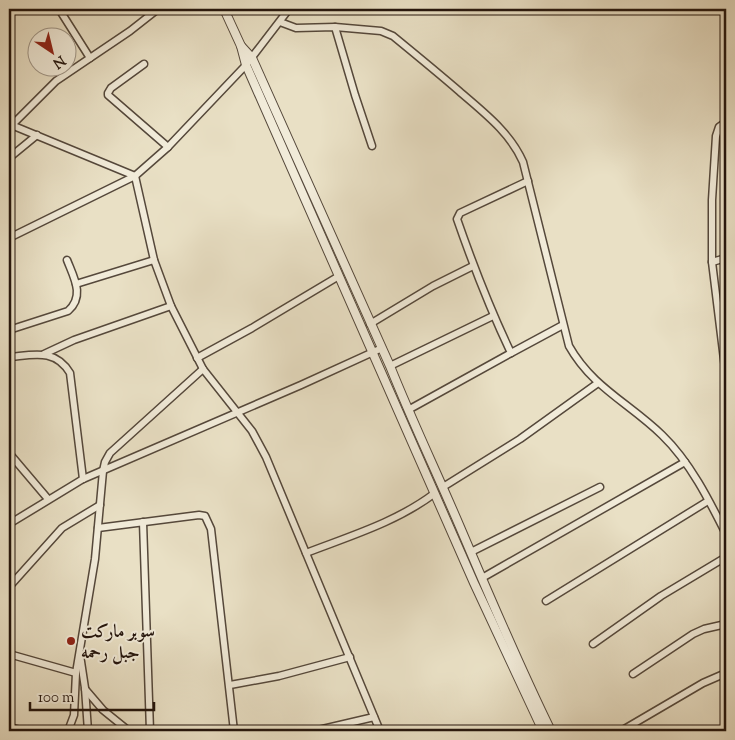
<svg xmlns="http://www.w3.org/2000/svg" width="735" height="740" font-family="'Sorts Mill Goudy',Amiri,serif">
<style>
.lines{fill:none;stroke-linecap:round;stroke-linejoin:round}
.minor-casing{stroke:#55483b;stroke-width:9}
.tertiary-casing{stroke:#55483b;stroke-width:10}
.minor{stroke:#f1ebd9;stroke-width:6}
.tertiary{stroke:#f1ebd9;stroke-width:8}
.poi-dot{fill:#8f2418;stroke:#f1ebd9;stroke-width:2}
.labels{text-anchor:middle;stroke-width:4;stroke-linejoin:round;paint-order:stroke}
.poi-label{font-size:18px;font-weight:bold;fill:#24150d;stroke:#f1ebd9;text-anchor:start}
</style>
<rect width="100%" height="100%" fill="#e9e0c5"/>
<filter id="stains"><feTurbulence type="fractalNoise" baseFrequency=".004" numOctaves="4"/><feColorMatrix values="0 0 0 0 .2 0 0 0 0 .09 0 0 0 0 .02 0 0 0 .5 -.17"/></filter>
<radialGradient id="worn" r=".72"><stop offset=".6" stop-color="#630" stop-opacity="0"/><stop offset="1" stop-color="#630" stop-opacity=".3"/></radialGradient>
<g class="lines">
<g class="minor-casing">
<g id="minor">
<path d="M280 22 296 28 335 27 381 31 393 36C415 54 437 72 459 91 483 112 510 132 523 162L569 346C592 387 629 403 662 435 690 462 709 500 726 534"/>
<path d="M335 27 355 95 372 146"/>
<path d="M90 58 130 31 158 9"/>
<path d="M144 64 111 88 108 93V95L168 147"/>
<path d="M726 122 719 127 716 136 712 200V262L726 376"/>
<path d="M9 124 135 176"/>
<path d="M12 125 56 81 90 58 59 9"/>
<path d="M9 158 37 135"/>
<path d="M135 176 154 260 171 306 203 369 252 431 266 457 380 731"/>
<path d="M9 238 135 176 168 147 246 65 289 9"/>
<path d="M712 262 726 258"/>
<path d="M76 284 154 260"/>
<path d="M370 324 433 286 473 266"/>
<path d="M9 330 68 311C85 296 74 278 67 260"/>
<path d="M511 353 563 325"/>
<path d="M44 354 74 340 171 306"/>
<path d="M9 357C33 355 55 348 70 373L83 479"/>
<path d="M197 358 252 328 339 276"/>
<path d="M390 366 493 316"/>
<path d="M408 410 511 353C490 309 473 265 457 219L460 213 528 181"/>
<path d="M9 453 48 499"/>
<path d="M443 487 520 439 598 383"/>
<path d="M143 522 150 731"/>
<path d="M9 524 83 479 301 385 382 348"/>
<path d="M98 528 199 515 205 516 211 529 234 731"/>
<path d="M471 552 600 487"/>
<path d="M306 553C350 536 397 522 435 493"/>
<path d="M482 578 685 462"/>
<path d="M9 587 62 528 100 505"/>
<path d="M546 601 708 501"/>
<path d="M593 644 661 596 726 557"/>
<path d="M9 654 76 673"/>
<path d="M80 655 85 688 88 731"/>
<path d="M633 674 693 634 704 629 726 624"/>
<path d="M230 685 279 676 350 657"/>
<path d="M85 689 103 710 129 731"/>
<path d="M9 727 25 731"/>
<path d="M68 731 74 715 76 673 95 559 103 471 105 462 110 453 203 369"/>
<path d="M314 731 374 717"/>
<path d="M621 731 703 683 726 673"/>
</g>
</g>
<g class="tertiary-casing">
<g id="tertiary">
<path d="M224 9 241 46 246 65 474 583 543 731"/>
<path d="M241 46 252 58 390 366C412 421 437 473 460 527 489 595 518 664 551 731"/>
</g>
</g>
<use href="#minor" class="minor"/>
<use href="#tertiary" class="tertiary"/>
</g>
<circle class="poi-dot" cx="71" cy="641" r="5"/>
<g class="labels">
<g class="poi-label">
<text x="81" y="637">سوبر ماركت<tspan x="81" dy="21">جبل رحمه</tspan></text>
</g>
</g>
<rect width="735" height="740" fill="none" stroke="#e9e0c5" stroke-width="30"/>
<rect x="10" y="10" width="715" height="720" fill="none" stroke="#24150d" stroke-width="2.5"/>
<rect x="15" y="15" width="705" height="710" fill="none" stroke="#24150d"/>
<g transform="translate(52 52) rotate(145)"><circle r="24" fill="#f1ebd9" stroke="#9f9587"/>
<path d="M0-4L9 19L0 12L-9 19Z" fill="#8f2418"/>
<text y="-8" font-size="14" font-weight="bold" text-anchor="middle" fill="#24150d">N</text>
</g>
<path d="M30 702v8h124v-8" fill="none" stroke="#24150d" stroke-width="2.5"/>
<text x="38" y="702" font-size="15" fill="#24150d" stroke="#f1ebd9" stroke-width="4" paint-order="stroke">100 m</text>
<rect width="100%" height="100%" filter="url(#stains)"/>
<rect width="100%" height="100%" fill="url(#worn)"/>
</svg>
